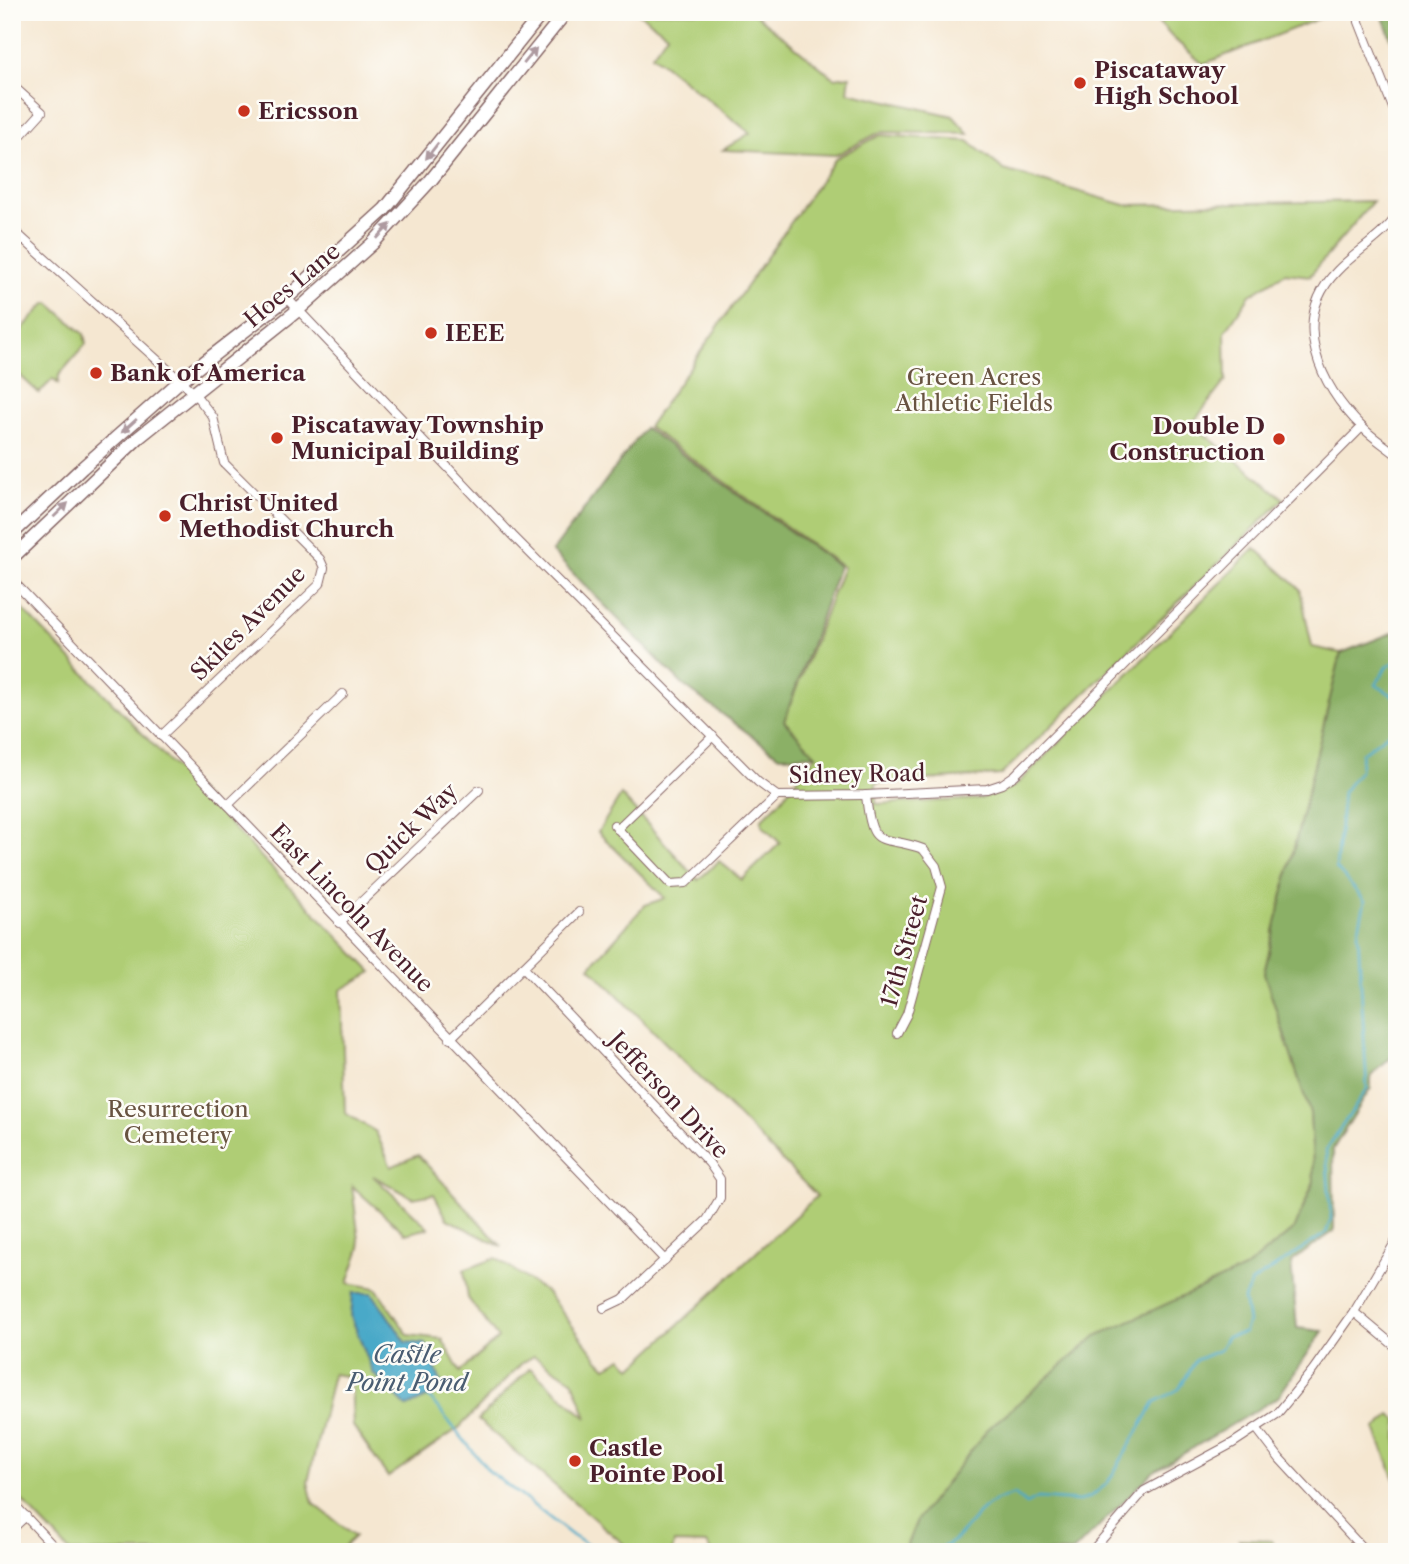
<svg xmlns="http://www.w3.org/2000/svg" width="1409" height="1564" font-family="'Libre Caslon Text',serif">
<style>
.green{fill:#afcd74;stroke:#7c7650;stroke-width:2}
.forest{fill:#8bb066;stroke:#6a6848;stroke-width:2}
.water{fill:#49a9c8;stroke:#4a647a;stroke-width:2}
.lines{fill:none;stroke-linecap:round;stroke-linejoin:round}
.stream{stroke:#49a9c8;stroke-width:2.5}
.minor-casing{stroke:#866565;stroke-width:10}
.highway-casing{stroke:#866565;stroke-width:15}
.minor{stroke:#fff;stroke-width:8}
.highway{stroke:#fff;stroke-width:12}
.oneway{fill:#ae9aa0}
.poi-dot{fill:#c8321e;stroke:#fdfcf7;stroke-width:2.5}
.labels{text-anchor:middle;stroke-width:5;stroke-linejoin:round;paint-order:stroke}
.poi-label{font-size:23px;font-weight:bold;fill:#4a1f2b;stroke:#fdfcf7;text-anchor:start}
.street-label{font-size:23px;fill:#4a1f2b;stroke:#fdfcf7}
.park-label{font-size:23px;fill:#685341;stroke:#fdfcf7}
.water-label{font-size:24px;font-style:italic;fill:#4a5d72;stroke:#fdfcf7}
</style>
<rect width="100%" height="100%" fill="#fdfcf7"/>
<filter id="ink" filterUnits="userSpaceOnUse"><feTurbulence type="fractalNoise" baseFrequency=".0143" numOctaves="2"/><feDisplacementMap in="SourceGraphic" scale="14" xChannelSelector="R" yChannelSelector="G"/><feConvolveMatrix kernelMatrix="1 2 1 2 8 2 1 2 1" color-interpolation-filters="sRGB"/></filter>
<filter id="wash" filterUnits="userSpaceOnUse"><feTurbulence type="fractalNoise" baseFrequency=".00686" numOctaves="4" result="noise"/><feDisplacementMap in="SourceGraphic" scale="28" xChannelSelector="R" yChannelSelector="G"/><feGaussianBlur stdDeviation="1.57" result="paint"/><feColorMatrix in="noise" values="0 0 0 0 0 0 0 0 0 0 0 0 0 0 0 0 0 1.4 0 .05"/><feComposite in="paint" operator="in"/></filter>
<g filter="url(#wash)">
<rect width="100%" height="100%" fill="#f5e7d1"/>
<g class="green">
<path d="M637 12H752L834 78 850 76 848 92 953 116 969 134 880 132 836 155 723 150 750 133 652 55 667 34Z"/>
<path d="M1149 12H1336L1203 64 1173 38Z"/>
<path d="M880 135 968 141 1004 170 1125 205 1373 201 1310 276 1285 273 1250 295 1225 332 1226 380 1192 424 1284 499 1001 775 876 783V804L980 799 1015 786 1255 548 1300 589 1312 647 1341 653 1264 973 1310 1113 1314 1181 1295 1228 1246 1268 1096 1337 917 1520 904 1552H712L707 1544 674 1543 672 1552H633L478 1420 530 1368 587 1418 573 1381 534 1356 522 1363 459 1428 388 1477 353 1426 351 1377 333 1374 308 1482 313 1503 355 1536 338 1552H70L12 1490V598L372 972 341 990 345 1113 376 1132 391 1167 418 1155 502 1247 447 1219 434 1194 413 1198 373 1176 429 1228 406 1234 352 1186 360 1248 348 1283 376 1288 408 1335 442 1339 460 1372 498 1338 468 1298 464 1270 496 1258 547 1293 598 1359 606 1367 622 1358 632 1368 817 1196 590 967 645 905 665 898 598 832 621 795 698 880 719 861 742 880 780 843 763 826 761 820 779 802 816 755 784 721 843 567 648 427 836 158Z"/>
<path d="M49 303 84 334 86 344 59 375 58 384 53 379 39 393 12 368V340L44 305Z"/>
<path d="M1391 1415 1397 1420V1484L1375 1429Z"/>
<path d="M1239 1539 1271 1540 1280 1552H1245Z"/>
</g>
<g class="forest">
<path d="M1381 12H1397V54Z"/>
<path d="M645 428 839 566 784 721 816 755 779 756 683 685 552 552Z"/>
<path d="M1397 631V1052L1371 1076V1088L1333 1149 1334 1231 1291 1262 1297 1328 1323 1331 1278 1397 1153 1472 1073 1552H904L917 1520 988 1429 1096 1336 1246 1268 1295 1228 1314 1181 1310 1113 1264 973 1341 653Z"/>
</g>
<path class="water" d="M353 1293H372L406 1342 426 1344 444 1390 407 1407 373 1373 351 1316Z"/>
<g class="lines">
<g class="stream">
<path d="M1397 661 1386 667 1376 685 1397 698"/>
<path d="M429 1397 489 1471 573 1536 599 1552"/>
<path d="M936 1552 938 1548C963 1543 970 1514 993 1502 999 1498 1008 1497 1014 1494L1026 1504 1038 1498 1080 1501 1091 1496 1107 1484 1155 1402 1179 1389 1196 1360 1220 1350 1227 1337 1244 1333 1248 1322 1244 1299 1251 1283 1326 1233 1331 1219 1326 1150 1367 1089 1358 933 1365 901 1336 868 1343 792 1360 770 1362 753 1397 727"/>
</g>
</g>
</g>
<g filter="url(#ink)">
<g class="lines">
<g class="minor-casing">
<g id="minor">
<path d="M1358 12 1359 22 1397 118"/>
<path d="M12 85 42 112 12 145"/>
<path d="M1397 216C1380 239 1356 251 1337 271 1288 321 1321 387 1363 428 1373 438 1386 446 1397 455"/>
<path d="M12 229 194 393 213 417 224 463 320 559 324 568 320 584 161 736"/>
<path d="M287 298 513 536 758 782 777 796 866 795 987 789 1002 784 1015 775 1362 427"/>
<path d="M12 580 665 1260"/>
<path d="M866 795C872 854 880 833 923 849L936 866 942 887 907 1014 897 1033"/>
<path d="M228 805 343 694"/>
<path d="M614 825 670 884 686 883 777 796"/>
<path d="M617 829 713 736"/>
<path d="M339 923 479 790"/>
<path d="M523 967 709 1163 720 1179V1198L707 1220 623 1299 604 1308"/>
<path d="M450 1039 579 912"/>
<path d="M1388 1256 1397 1263"/>
<path d="M1354 1312 1397 1348"/>
<path d="M1257 1429 1280 1459 1366 1552"/>
<path d="M12 1502 59 1552"/>
<path d="M12 1529 26 1516"/>
<path d="M1091 1552 1144 1491 1233 1443 1277 1414 1313 1370 1354 1312 1397 1239"/>
</g>
</g>
<g class="highway-casing">
<g id="highway">
<path d="M12 534 82 468 180 381 287 298 385 209 543 12"/>
<path d="M12 558 138 438 298 310 373 243 431 180 566 12"/>
</g>
</g>
<use href="#minor" class="minor"/>
<use href="#highway" class="highway"/>
</g>
<defs><path id="oneway-solid" d="M-6-.8H1V-3.2L6.5 0L1 3.2V.8H-6Z" transform="scale(1.75)"/></defs>
<g class="oneway">
<use href="#oneway-solid" transform="translate(530 56) rotate(-51)"/>
<use href="#oneway-solid" transform="translate(432 151) rotate(128)"/>
<use href="#oneway-solid" transform="translate(384 231) rotate(-47)"/>
<use href="#oneway-solid" transform="translate(129 426) rotate(138)"/>
<use href="#oneway-solid" transform="translate(61 510) rotate(-44)"/>
</g>
</g>
<g class="poi-dot">
<circle cx="1080" cy="83" r="7"/>
<circle cx="244" cy="111" r="7"/>
<circle cx="431" cy="333" r="7"/>
<circle cx="96" cy="373" r="7"/>
<circle cx="277" cy="438" r="7"/>
<circle cx="1279" cy="439" r="7"/>
<circle cx="165" cy="516" r="7"/>
<circle cx="575" cy="1461" r="7"/>
</g>
<g class="labels">
<g class="poi-label">
<text x="1094" y="78">Piscataway<tspan x="1094" dy="26">High School</tspan></text>
<text x="258" y="119">Ericsson</text>
<text x="445" y="341">IEEE</text>
<text x="110" y="381">Bank of America</text>
<text x="291" y="433">Piscataway Township<tspan x="291" dy="26">Municipal Building</tspan></text>
<text x="1265" y="434" text-anchor="end">Double D<tspan x="1265" dy="26">Construction</tspan></text>
<text x="179" y="511">Christ United<tspan x="179" dy="26">Methodist Church</tspan></text>
<text x="589" y="1456">Castle<tspan x="589" dy="26">Pointe Pool</tspan></text>
</g>
<g class="street-label">
<text transform="translate(292 285) rotate(-40)" y="8">Hoes Lane</text>
<text transform="translate(248 623) rotate(-45)" y="8">Skiles Avenue</text>
<text transform="translate(857 774) rotate(-1)" y="8">Sidney Road</text>
<text transform="translate(411 828) rotate(-44)" y="8">Quick Way</text>
<text transform="translate(352 908) rotate(46)" y="8">East Lincoln Avenue</text>
<text transform="translate(904 951) rotate(-74)" y="8">17th Street</text>
<text transform="translate(669 1095) rotate(47)" y="8">Jefferson Drive</text>
</g>
<g class="park-label">
<text x="974" y="385">Green Acres<tspan x="974" dy="26">Athletic Fields</tspan></text>
<text x="178" y="1117">Resurrection<tspan x="178" dy="26">Cemetery</tspan></text>
</g>
<g class="water-label">
<text x="407" y="1363">Castle<tspan x="407" dy="28">Point Pond</tspan></text>
</g>
</g>
<rect width="1409" height="1564" fill="none" stroke="#fdfcf7" stroke-width="42"/>
</svg>
